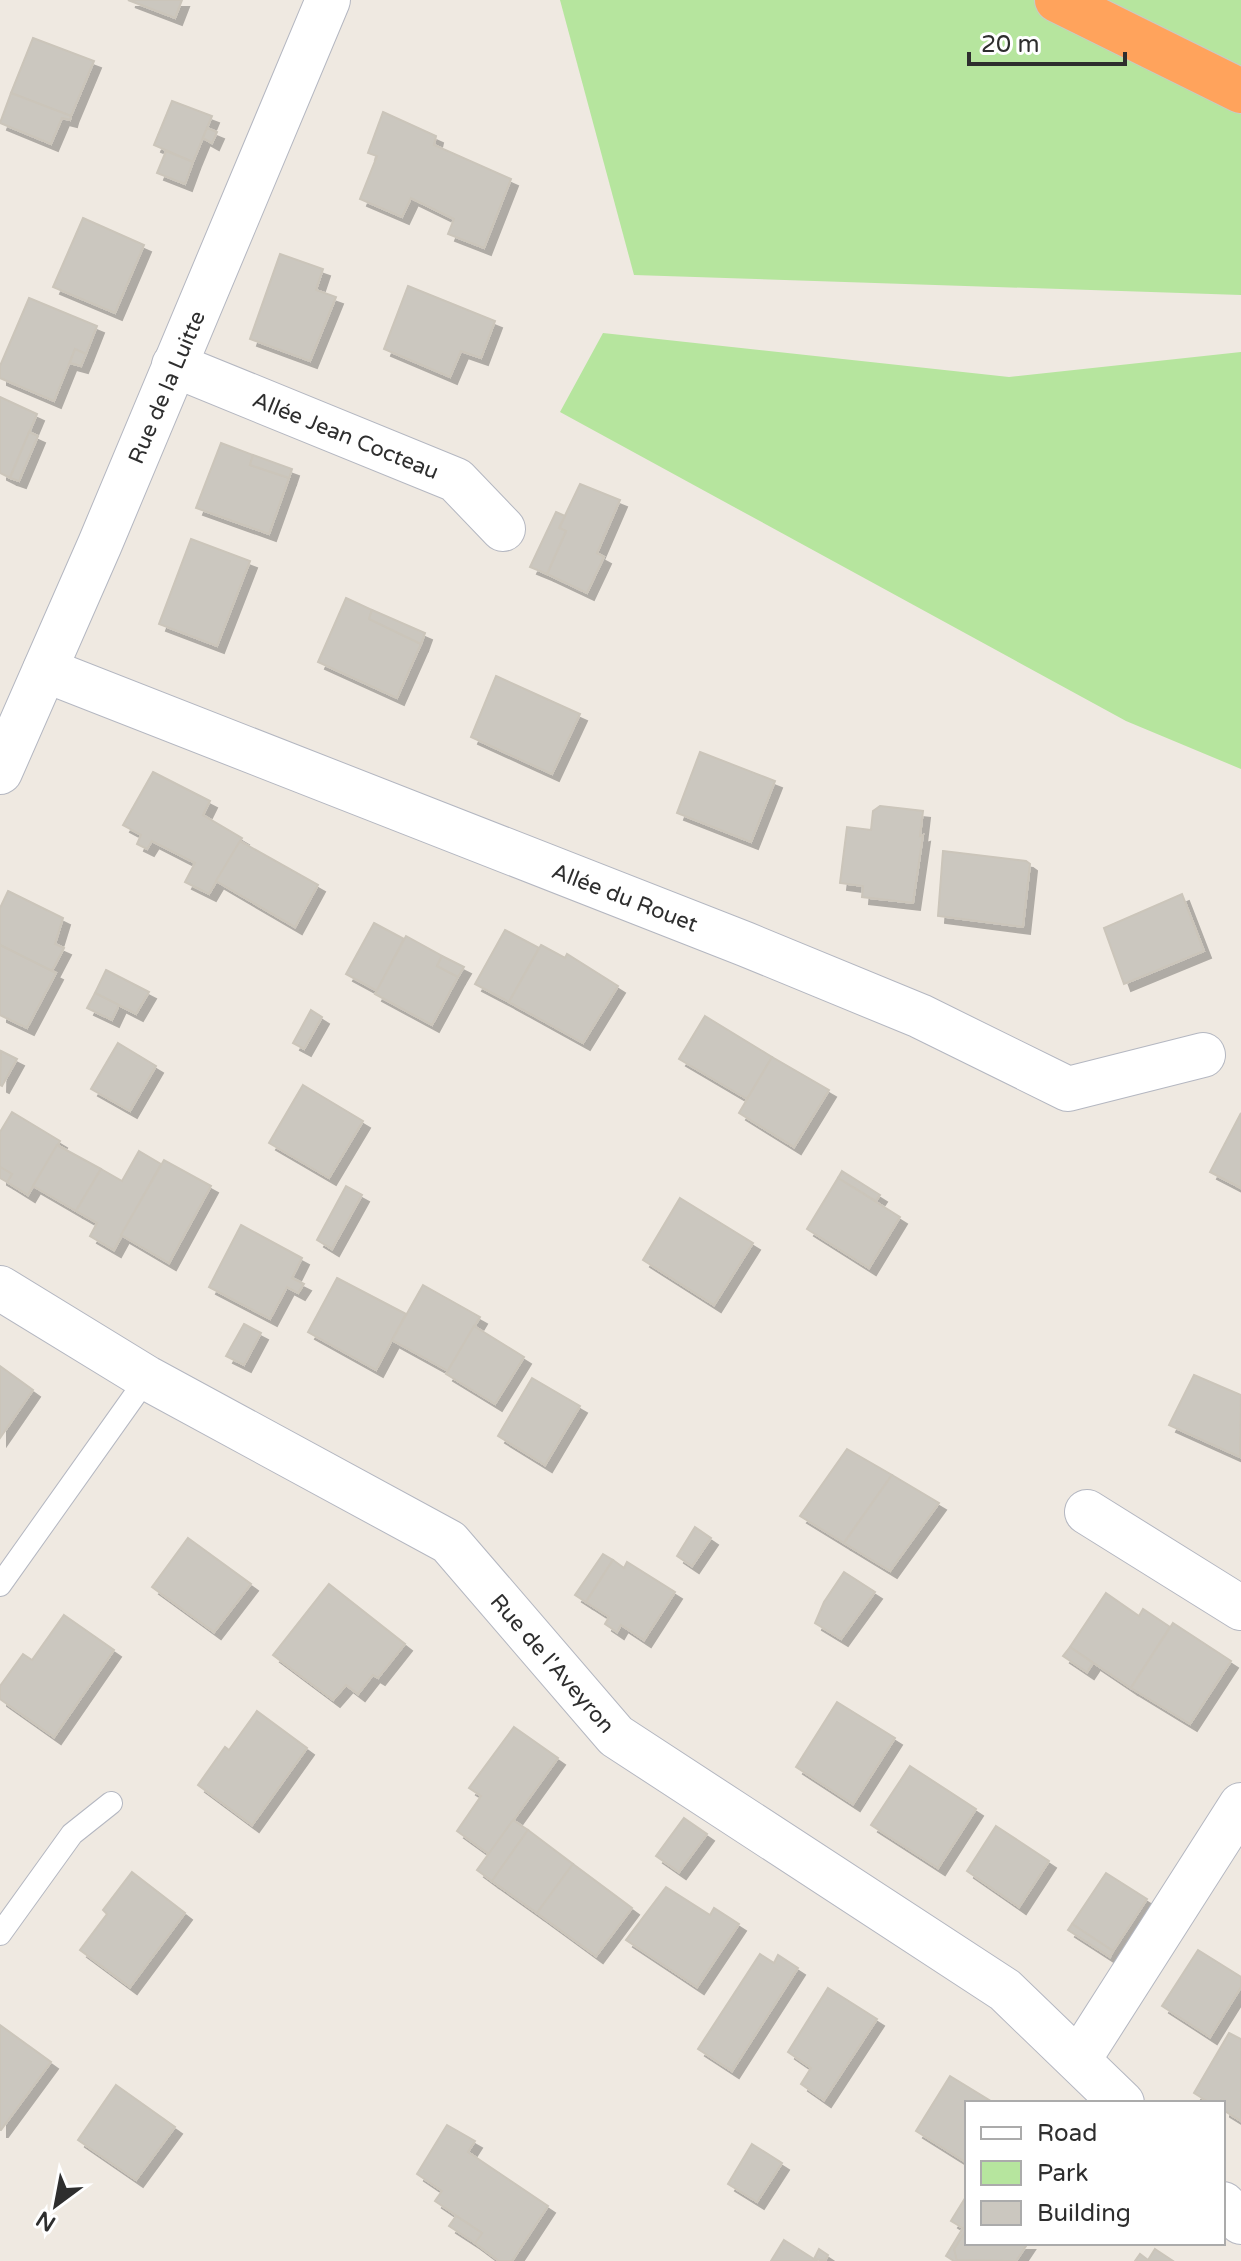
<svg xmlns="http://www.w3.org/2000/svg" width="1241" height="2261" font-family="'Varela Round',sans-serif">
<style>
.green{fill:#b6e59e}
.building{fill:#cbc7bf;stroke:#cbc5ba;stroke-width:2;filter:url(#shadow)}
.lines{fill:none;stroke-linecap:round;stroke-linejoin:round}
.service-casing{stroke:#b4b7c1;stroke-width:24}
.minor-casing{stroke:#b4b7c1;stroke-width:46}
.motorway-casing{stroke:#c9c9c9;stroke-width:46}
.service{stroke:#fff;stroke-width:22}
.minor{stroke:#fff;stroke-width:44}
.motorway{stroke:#ffa35c;stroke-width:44}
.labels{text-anchor:middle;stroke-width:7;stroke-linejoin:round;paint-order:stroke}
.street-label{font-size:22px;fill:#2e2e2e;stroke:#fff}
</style>
<defs>
<filter id="shadow"><feDropShadow dx="7" dy="7" stdDeviation="0" flood-color="#0004"/></filter>
</defs>
<rect width="100%" height="100%" fill="#efe9e1"/>
<g class="green">
<path d="M560 0H1241V295L634 275Z"/>
<path d="M603 333 1009 377 1241 352V769L1126 721 560 412Z"/>
</g>
<g class="building">
<path d="M128 0H182L175 18Z"/>
<path d="M33 38 94 61 71 116 11 93Z"/>
<path d="M11 93 71 116 70 120 62 118 51 144 0 123Z"/>
<path d="M172 101 212 116 193 162 154 145Z"/>
<path d="M383 112 436 136 434 145 511 179 484 248 448 234 454 219 411 198 402 217 360 199 377 156 368 153Z"/>
<path d="M207 128 217 132 212 143 203 138Z"/>
<path d="M166 151 193 162 185 184 157 173Z"/>
<path d="M83 218 144 245 115 313 53 287Z"/>
<path d="M280 254 323 269 316 290 336 297 310 361 250 339Z"/>
<path d="M408 286 495 321 481 358 461 351 450 377 384 349Z"/>
<path d="M29 298 97 326 86 354 75 349 54 401 0 378V366Z"/>
<path d="M75 349 86 354 81 366 70 363Z"/>
<path d="M0 397 37 414 10 478 0 473Z"/>
<path d="M29 432 38 436 19 481 10 478Z"/>
<path d="M221 443 253 455 250 465 289 478 269 534 196 508Z"/>
<path d="M253 455 292 469 289 478 250 465Z"/>
<path d="M580 484 620 500 597 553 604 557 587 593 547 574 566 531 559 528Z"/>
<path d="M556 512 565 516 559 528 566 531 547 574 530 567Z"/>
<path d="M191 539 250 561 217 646 159 624Z"/>
<path d="M346 598 372 610 369 619 421 644 397 698 318 662Z"/>
<path d="M372 610 425 633 421 644 369 619Z"/>
<path d="M496 676 580 714 552 774 471 737Z"/>
<path d="M700 752 775 781 751 842 677 813Z"/>
<path d="M153 772 210 801 203 815 242 838 209 894 185 882 195 863 152 841 147 849 137 844 141 835 123 825Z"/>
<path d="M880 806 923 811 920 836 923 835 913 903 862 897 863 886 840 883 847 827 871 830 873 811Z"/>
<path d="M240 841 318 885 295 927 216 881Z"/>
<path d="M943 851 1026 861 1030 864 1023 927 938 916Z"/>
<path d="M8 891 63 918 55 944 64 948 52 971 0 945V908Z"/>
<path d="M1182 894 1204 951 1124 984 1104 928Z"/>
<path d="M374 923 404 939 377 991 346 974Z"/>
<path d="M505 930 539 948 509 1002 475 984Z"/>
<path d="M406 936 442 956 437 966 458 977 432 1025 375 994Z"/>
<path d="M0 945 56 973 27 1028 0 1015Z"/>
<path d="M541 945 565 958 567 954 618 986 583 1043 509 1002Z"/>
<path d="M442 956 464 967 458 977 437 966Z"/>
<path d="M106 970 149 992 136 1014 95 993Z"/>
<path d="M95 993 119 1005 112 1020 87 1008Z"/>
<path d="M311 1010 322 1017 304 1049 293 1043Z"/>
<path d="M705 1016 772 1057 747 1099 679 1059Z"/>
<path d="M118 1043 156 1066 130 1111 91 1089Z"/>
<path d="M1 1051 17 1059 2 1086 0 1085Z"/>
<path d="M772 1057 829 1090 794 1147 739 1113Z"/>
<path d="M303 1085 363 1121 329 1178 269 1143Z"/>
<path d="M12 1112 60 1141 28 1195 7 1182 12 1174 0 1167V1132Z"/>
<path d="M1241 1113V1188L1210 1172Z"/>
<path d="M57 1145 101 1169 76 1211 33 1186Z"/>
<path d="M139 1151 161 1164 114 1250 90 1236 97 1223 76 1211 101 1169 122 1181Z"/>
<path d="M164 1160 211 1186 169 1263 121 1235Z"/>
<path d="M0 1167 12 1174 7 1182 0 1178Z"/>
<path d="M842 1171 880 1195 876 1201 838 1178Z"/>
<path d="M838 1178 900 1217 869 1268 807 1229Z"/>
<path d="M346 1186 362 1195 332 1249 317 1240Z"/>
<path d="M680 1198 753 1243 714 1305 643 1260Z"/>
<path d="M241 1225 302 1258 292 1278 304 1284 298 1293 287 1287 270 1319 209 1287Z"/>
<path d="M337 1278 406 1314 376 1370 308 1332Z"/>
<path d="M423 1285 480 1317 448 1371 392 1340Z"/>
<path d="M244 1324 261 1333 244 1365 226 1356Z"/>
<path d="M474 1326 524 1357 495 1404 446 1374Z"/>
<path d="M0 1366 33 1390 0 1438Z"/>
<path d="M1194 1375 1241 1395 1240 1457 1169 1425Z"/>
<path d="M532 1378 580 1406 545 1465 498 1436Z"/>
<path d="M847 1449 892 1475 844 1543 800 1516Z"/>
<path d="M892 1475 939 1503 890 1571 844 1543Z"/>
<path d="M695 1527 711 1538 692 1566 677 1556Z"/>
<path d="M188 1538 251 1584 214 1632 152 1587Z"/>
<path d="M603 1554 613 1560 586 1602 575 1595Z"/>
<path d="M613 1560 624 1568 627 1562 675 1592 644 1640 621 1625 617 1632 605 1624 609 1617 586 1602Z"/>
<path d="M844 1572 875 1592 841 1639 815 1623 824 1602Z"/>
<path d="M329 1584 405 1644 378 1678 373 1675 358 1694 346 1685 333 1700 273 1655Z"/>
<path d="M1106 1593 1139 1616 1143 1609 1170 1627 1131 1688 1070 1647Z"/>
<path d="M64 1615 114 1650 54 1737 0 1699V1686L23 1654 32 1660Z"/>
<path d="M1173 1623 1231 1661 1190 1724 1131 1688Z"/>
<path d="M1070 1647 1093 1663 1087 1672 1063 1656Z"/>
<path d="M837 1702 895 1738 853 1804 796 1767Z"/>
<path d="M257 1711 307 1748 252 1825 198 1785 225 1747 229 1750Z"/>
<path d="M514 1727 558 1758 489 1854 457 1831 481 1796 469 1788Z"/>
<path d="M910 1766 976 1809 938 1868 871 1825Z"/>
<path d="M684 1818 707 1834 679 1872 656 1856Z"/>
<path d="M513 1820 528 1830 492 1881 477 1870Z"/>
<path d="M996 1826 1049 1861 1019 1907 967 1871Z"/>
<path d="M528 1830 573 1864 537 1913 492 1881Z"/>
<path d="M573 1864 632 1908 596 1956 537 1913Z"/>
<path d="M132 1872 185 1913 130 1987 80 1950 107 1914 103 1910Z"/>
<path d="M1106 1873 1147 1899 1113 1951 1072 1924Z"/>
<path d="M666 1887 710 1915 714 1908 739 1924 697 1987 626 1940Z"/>
<path d="M1072 1924 1113 1951 1110 1957 1068 1930Z"/>
<path d="M1198 1950 1241 1977V1987L1210 2037 1162 2006Z"/>
<path d="M760 1954 774 1963 778 1955 798 1968 732 2071 698 2049Z"/>
<path d="M828 1988 877 2019 824 2100 801 2084 811 2068 788 2052Z"/>
<path d="M0 2025 51 2062 1 2130H0Z"/>
<path d="M1229 2033 1241 2039V2121L1223 2110V2103H1210L1194 2093Z"/>
<path d="M950 2076 994 2103H967V2163L916 2131Z"/>
<path d="M116 2085 175 2127 136 2180 78 2140Z"/>
<path d="M447 2125 475 2141 468 2152 548 2206 512 2261H499L475 2243 482 2233 435 2201 442 2191 417 2174Z"/>
<path d="M752 2144 782 2163 757 2202 728 2184Z"/>
<path d="M967 2195V2243H1028L1016 2261 956 2260 954 2249 966 2230 951 2221Z"/>
<path d="M456 2216 482 2233 475 2243 449 2226Z"/>
<path d="M963 2228 966 2230 954 2249 957 2261H954L946 2256Z"/>
<path d="M784 2240 814 2259 817 2261H771Z"/>
<path d="M819 2249 828 2255 825 2261 814 2259Z"/>
<path d="M1155 2249 1173 2261H1135L1140 2254 1148 2260Z"/>
</g>
<g class="lines">
<g class="service-casing">
<g id="service">
<path d="M0 1585 147 1378"/>
<path d="M0 1934 72 1834 111 1803"/>
</g>
</g>
<g class="minor-casing">
<g id="minor">
<path d="M174 365 456 480 503 529"/>
<path d="M45 670 745 944 920 1016 1068 1089 1203 1055"/>
<path d="M0 772 100 544 328 0"/>
<path d="M0 1288 147 1378 449 1542 616 1736 1005 1990 1122 2103"/>
<path d="M1087 1512 1241 1608"/>
<path d="M1079 2059 1241 1805"/>
<path d="M1223 2204 1241 2222"/>
</g>
</g>
<g class="motorway-casing">
<path id="motorway" d="M1057 0 1241 91"/>
</g>
<use href="#service" class="service"/>
<use href="#minor" class="minor"/>
<use href="#motorway" class="motorway"/>
</g>
<g class="labels">
<g class="street-label">
<text transform="translate(166 387) rotate(-67)" y="8">Rue de la Luitte</text>
<text transform="translate(346 435) rotate(22)" y="8">Allée Jean Cocteau</text>
<text transform="translate(625 897) rotate(21)" y="8">Allée du Rouet</text>
<text transform="translate(553 1663) rotate(49)" y="8">Rue de l'Aveyron</text>
</g>
</g>
<rect x="965" y="2101" width="260" height="144" fill="#ffffff" stroke="#ababab" stroke-width="2"/>
<rect x="981" y="2127" width="40" height="12" fill="#ffffff" stroke="#ababab" stroke-width="2"/>
<text x="1037" y="2141" font-size="24" fill="#2e2e2e">Road</text>
<rect x="981" y="2161" width="40" height="24" fill="#b6e59e" stroke="#ababab" stroke-width="2"/>
<text x="1037" y="2181" font-size="24" fill="#2e2e2e">Park</text>
<rect x="981" y="2201" width="40" height="24" fill="#cbc7bf" stroke="#ababab" stroke-width="2"/>
<text x="1037" y="2221" font-size="24" fill="#2e2e2e">Building</text>
<g transform="translate(56 2205) rotate(212)" stroke="#ffffff" stroke-width="6" paint-order="stroke">
<path d="M0-6L14 30L0 20L-14 30Z" fill="#2e2e2e"/>
<text y="-12" font-size="22" font-weight="bold" text-anchor="middle" fill="#2e2e2e">N</text>
</g>
<path d="M969 52v12h156v-12" fill="none" stroke="#2e2e2e" stroke-width="4"/>
<text x="981" y="52" font-size="24" fill="#2e2e2e" stroke="#ffffff" stroke-width="6" paint-order="stroke">20 m</text>
</svg>
